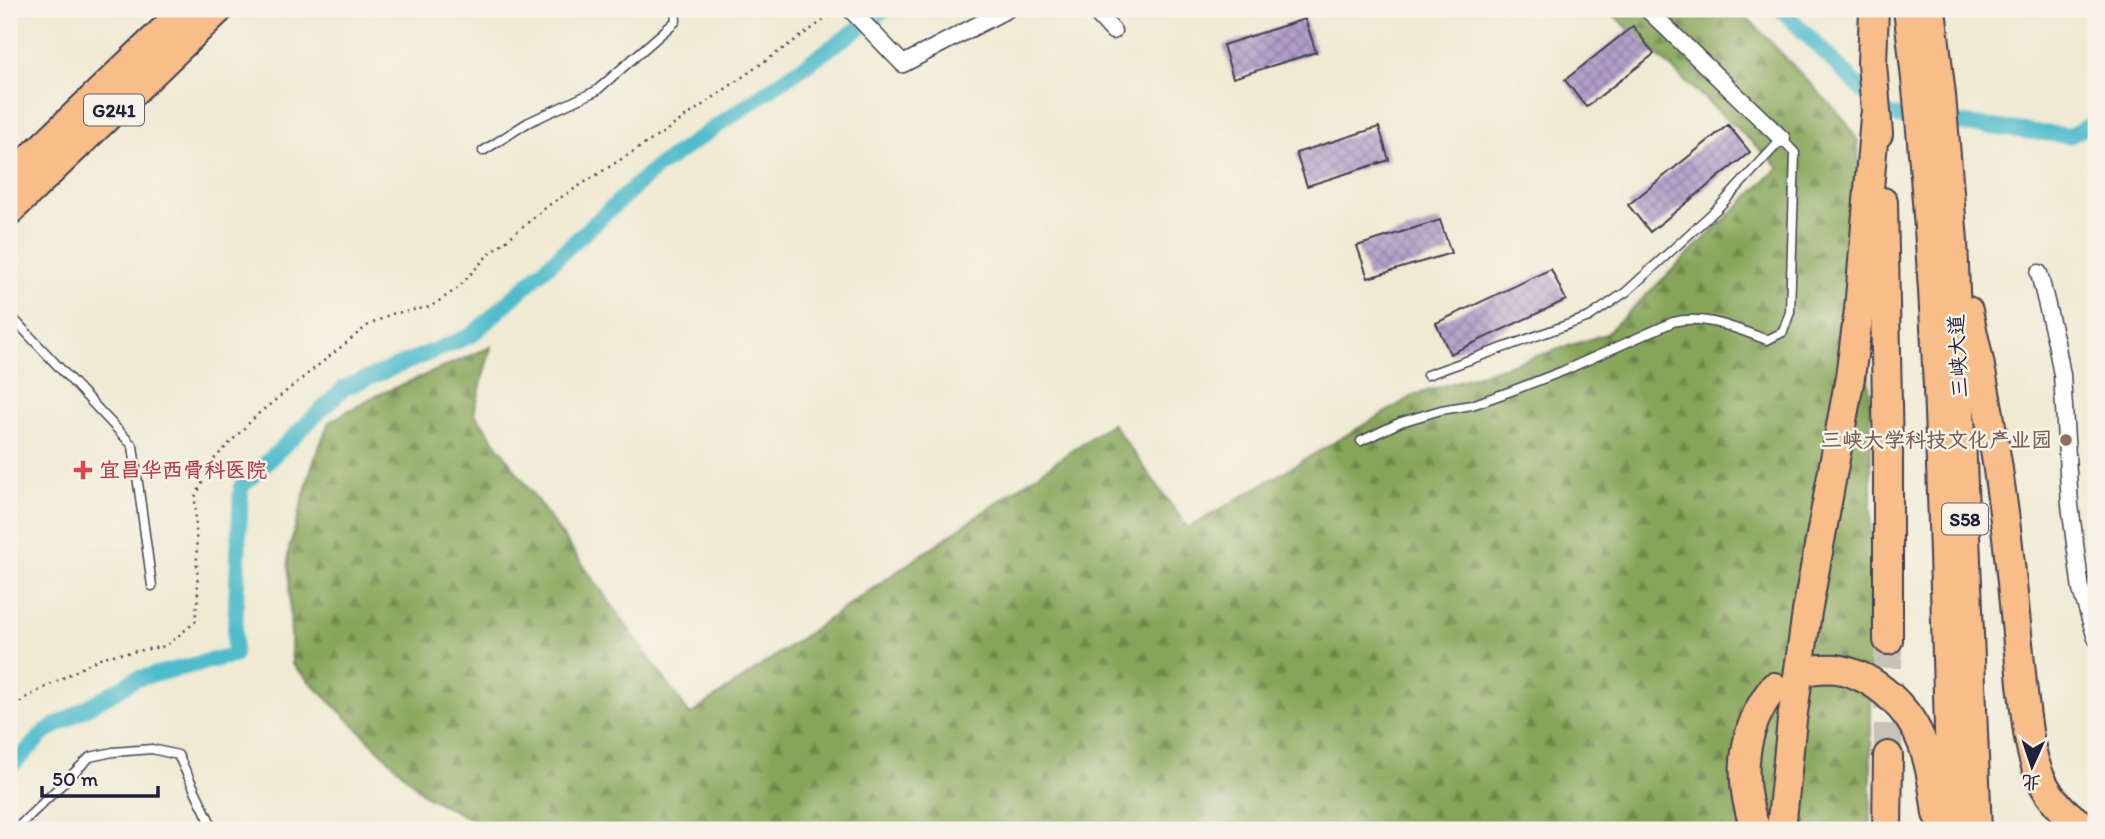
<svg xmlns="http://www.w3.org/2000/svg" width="2105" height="839" font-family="Itim,'LXGW WenKai TC',sans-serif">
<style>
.forest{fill:url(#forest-firs);stroke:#54644a;stroke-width:2}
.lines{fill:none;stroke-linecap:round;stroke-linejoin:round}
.canal{stroke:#50bccc;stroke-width:16}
.building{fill:url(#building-cross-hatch)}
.highway-tunnel{stroke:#c7c2b5;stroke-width:28;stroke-dasharray:28 14;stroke-linecap:butt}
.lane-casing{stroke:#414052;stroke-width:11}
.street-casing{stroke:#414052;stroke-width:19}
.highway-casing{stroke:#414052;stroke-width:32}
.path{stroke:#414052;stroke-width:2.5;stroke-dasharray:2 5;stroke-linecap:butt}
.lane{stroke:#fff;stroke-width:8}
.street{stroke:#fff;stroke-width:16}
.highway{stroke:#f8bd89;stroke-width:28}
.education-dot{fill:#8d6e63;stroke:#f7f3e8;stroke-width:2.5}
.health-dot{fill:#e0444e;stroke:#f7f3e8;stroke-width:2.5}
.labels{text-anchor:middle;stroke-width:5;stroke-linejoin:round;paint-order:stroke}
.shield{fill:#f7f3e8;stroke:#62616f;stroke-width:2}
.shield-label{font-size:19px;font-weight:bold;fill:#22223b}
.street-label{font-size:21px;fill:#22223b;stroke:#f7f3e8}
.education-label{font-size:21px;font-weight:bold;fill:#785e54;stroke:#f7f3e8;text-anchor:end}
.health-label{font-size:21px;font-weight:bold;fill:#be3a42;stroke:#f7f3e8;text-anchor:start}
</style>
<defs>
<pattern id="forest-firs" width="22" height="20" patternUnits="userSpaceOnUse" patternTransform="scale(1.75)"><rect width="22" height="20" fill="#86a558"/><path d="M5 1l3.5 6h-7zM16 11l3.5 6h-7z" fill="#6d864a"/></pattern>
<pattern id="building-cross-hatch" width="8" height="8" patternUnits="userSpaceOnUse" patternTransform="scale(1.75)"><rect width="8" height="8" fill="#b39fc9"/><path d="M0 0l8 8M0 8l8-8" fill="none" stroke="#9181a4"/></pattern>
</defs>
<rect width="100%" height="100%" fill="#f7f3e8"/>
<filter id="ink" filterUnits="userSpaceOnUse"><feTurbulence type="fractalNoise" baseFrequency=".0143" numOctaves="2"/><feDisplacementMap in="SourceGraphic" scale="14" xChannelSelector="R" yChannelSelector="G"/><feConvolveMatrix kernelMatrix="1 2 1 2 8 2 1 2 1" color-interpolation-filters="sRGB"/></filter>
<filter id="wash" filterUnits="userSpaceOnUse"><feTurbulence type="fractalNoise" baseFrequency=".00686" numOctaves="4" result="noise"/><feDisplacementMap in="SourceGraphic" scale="28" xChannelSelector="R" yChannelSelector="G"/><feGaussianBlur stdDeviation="1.57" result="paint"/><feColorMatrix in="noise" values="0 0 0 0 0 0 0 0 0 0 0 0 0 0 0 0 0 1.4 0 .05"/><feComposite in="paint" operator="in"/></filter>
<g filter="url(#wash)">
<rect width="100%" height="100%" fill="#f0ead3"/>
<path class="forest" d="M1607 9H1739L1845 120 1858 141 1871 425V830H1630L1567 821 1546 830H474V821L426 796 292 664 288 553 312 466 329 422 371 398 491 347 474 412 690 715 1112 423 1188 528 1415 395 1606 334 1779 167Z"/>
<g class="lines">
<g class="canal">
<path d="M1781 9 1887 115 2069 136 2096 122"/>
<path d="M9 769 45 732 136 679 234 655 241 487 344 388 472 335 653 170 887 9"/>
</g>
</g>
<g id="blocks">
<g class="building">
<path d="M1305 19 1316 52 1233 78 1223 45Z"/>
<path d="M1633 26 1654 54 1586 107 1565 80Z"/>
<path d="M1728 125 1750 152 1650 232 1628 205Z"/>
<path d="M1379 127 1389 160 1307 186 1296 153Z"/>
<path d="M1440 220 1451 253 1368 278 1357 246Z"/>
<path d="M1551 269 1566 300 1450 354 1436 323Z"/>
</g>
</g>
</g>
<g filter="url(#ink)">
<use href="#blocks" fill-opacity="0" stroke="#414052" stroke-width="2"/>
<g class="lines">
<path class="highway-tunnel" d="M1888 640V756"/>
<g class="lane-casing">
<g id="lane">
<path d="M483 151 527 123 596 91 676 21 675 9"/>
<path d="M9 314 133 446 152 586"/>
<path d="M1361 441 1401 422 1441 410 1472 405 1514 390 1563 371 1673 322C1704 314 1738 329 1767 340L1783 332 1790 312 1795 153 1782 139 1719 207 1626 292 1589 317 1427 375"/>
<path d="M15 830 90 757 113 752 152 749 178 755 214 830"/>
</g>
</g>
<g class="street-casing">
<g id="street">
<path d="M850 9 903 64 1008 9"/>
<path d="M1093 9 1113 31"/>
<path d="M1647 9 1782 139"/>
<path d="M2039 273 2056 342 2062 375 2070 505 2081 590 2096 638"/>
</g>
</g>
<g class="highway-casing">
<g id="highway">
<path d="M1874 9 1872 64 1878 134"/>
<path d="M1908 9C1942 281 1943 557 1952 830"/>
<path d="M1931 9 1941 95 1953 241 1977 830"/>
<path d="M9 179 186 9"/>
<path d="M1883 202 1888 454V640"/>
<path d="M9 211 219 9"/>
<path d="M1968 311C1989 401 2003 491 2012 583 2015 617 2019 650 2022 684 2026 714 2028 749 2040 777 2051 801 2067 817 2090 830"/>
<path d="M1810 670C1819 669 1829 668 1837 669 1876 676 1910 709 1923 745 1931 767 1934 791 1937 814"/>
<path d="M1756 830C1737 781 1741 729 1774 687"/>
<path d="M1781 830 1792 720 1807 612 1850 377 1859 310 1875 117"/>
<path d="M1887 830 1888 756"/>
</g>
</g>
<path class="path" d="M9 711 27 697 102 657 166 646 195 622 198 596 195 497 215 458 258 414 367 326 391 314 430 307 458 288 487 256 549 205 661 134 834 13"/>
<use href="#lane" class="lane"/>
<use href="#street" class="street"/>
<use href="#highway" class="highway"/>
</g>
</g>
<circle class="education-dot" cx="2066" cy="440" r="7"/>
<path class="health-dot" d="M79.5 459.5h7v7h7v7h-7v7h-7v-7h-7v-7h7z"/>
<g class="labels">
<g class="shield">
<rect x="84" y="94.5" width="60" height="31" rx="5"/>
<rect x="1942" y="503.5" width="46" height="31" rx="5"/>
</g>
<g class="shield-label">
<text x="114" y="117">G241</text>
<text x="1965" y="526">S58</text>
</g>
<g class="street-label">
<text transform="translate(1958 356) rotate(-93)" y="7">三峡大道</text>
</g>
<g class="education-label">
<text x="2052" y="447">三峡大学科技文化产业园</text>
</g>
<g class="health-label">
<text x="99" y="477">宜昌华西骨科医院</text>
</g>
</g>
<rect width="2105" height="839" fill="none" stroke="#f7f3e8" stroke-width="35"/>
<g transform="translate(2032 766) rotate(183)" stroke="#f7f3e8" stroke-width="5" paint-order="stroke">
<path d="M0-5L12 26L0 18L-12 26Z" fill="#22223b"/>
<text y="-10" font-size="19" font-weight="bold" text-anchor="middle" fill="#22223b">北</text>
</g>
<path d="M42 786v10h116v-10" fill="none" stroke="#22223b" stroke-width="3.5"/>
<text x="52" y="786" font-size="21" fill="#22223b" stroke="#f7f3e8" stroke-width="5" paint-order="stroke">50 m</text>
</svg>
